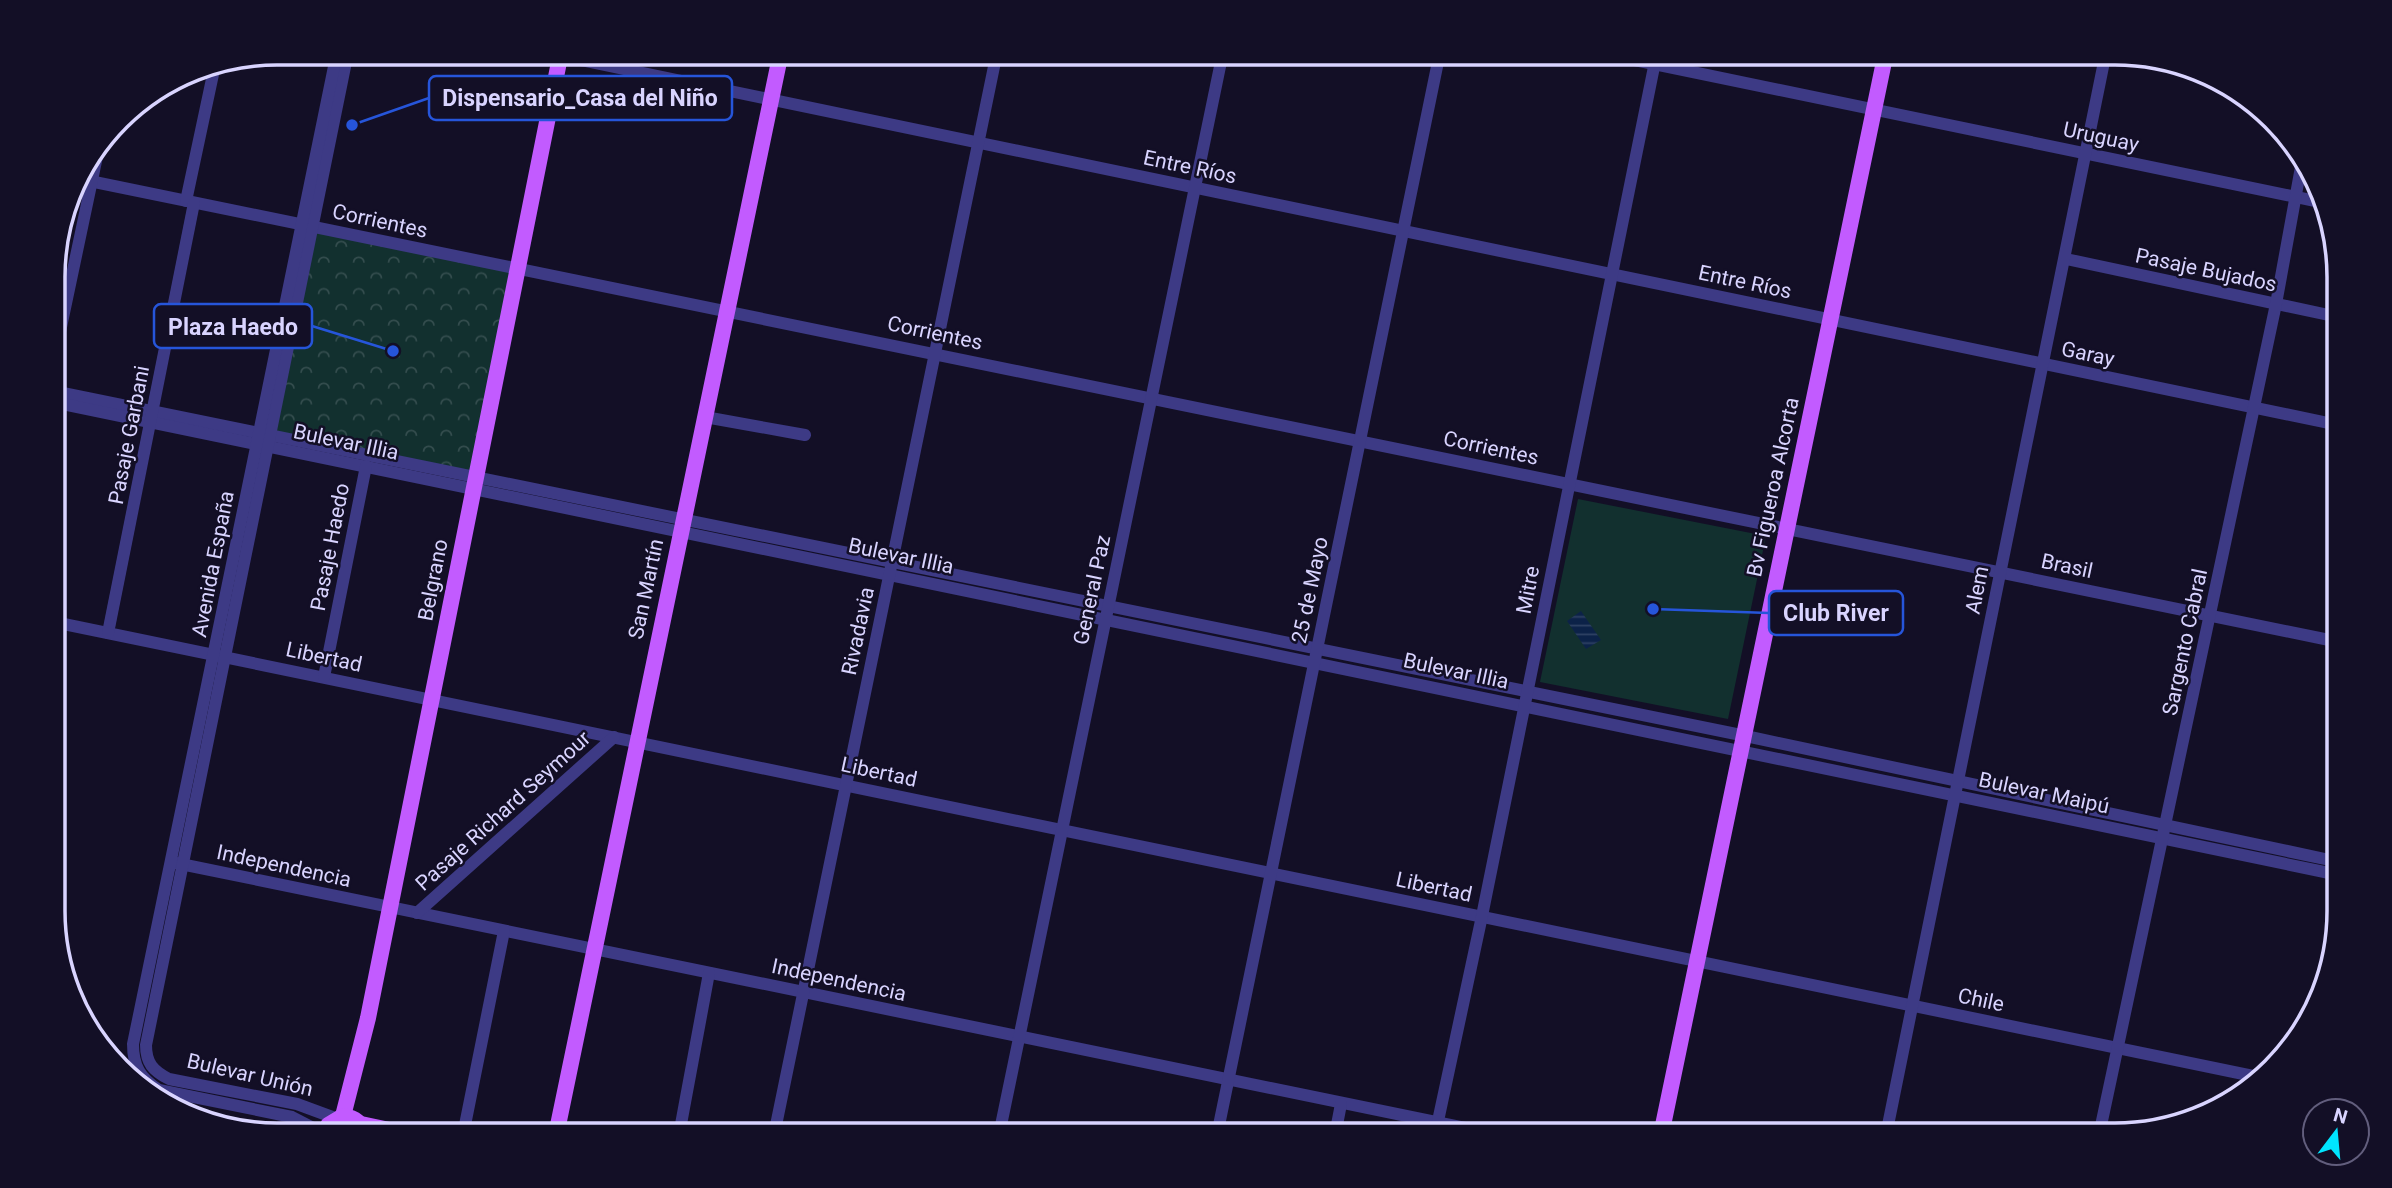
<svg xmlns="http://www.w3.org/2000/svg" width="2392" height="1188" font-family="Roboto,sans-serif">
<style>
.forest{fill:url(#forest-crowns)}
.pitch{fill:#12302f}
.water{fill:url(#water-rules)}
.lines{fill:none;stroke-linecap:round;stroke-linejoin:round}
.minor{stroke:#3d3a85;stroke-width:12}
.major{stroke:#c25bff;stroke-width:16}
.labels{text-anchor:middle;stroke-width:5;stroke-linejoin:round;paint-order:stroke}
.street-label{font-size:21px;fill:#d9d4ff;stroke:#130f26}
.rim{fill:none;stroke:#d9d4ff;stroke-width:3.5}
.leader{fill:none;stroke:#2655da;stroke-width:2.5}
.callout-dot{fill:#2655da;stroke:#130f26;stroke-width:2.5}
.callout{fill:#130f26;stroke:#2655da;stroke-width:2.5}
.callout-label{font-size:23px;text-anchor:middle;font-weight:bold;fill:#d9d4ff}
</style>
<defs>
<pattern id="forest-crowns" width="20" height="18" patternUnits="userSpaceOnUse" patternTransform="scale(1.75)"><rect width="20" height="18" fill="#12302f"/><path d="M2 6a3 3 0 1 1 6 0M12 15a3 3 0 1 1 6 0" fill="none" stroke="#344d4e"/></pattern>
<pattern id="water-rules" width="6" height="5" patternUnits="userSpaceOnUse" patternTransform="scale(1.75)"><rect width="6" height="5" fill="#0c2248"/><path d="M0 2.5h6" fill="none" stroke="#2f4163"/></pattern>
</defs>
<rect width="100%" height="100%" fill="#130f26"/>
<path class="forest" d="M315 230 510 270 470 472 275 433Z"/>
<path class="pitch" d="M1578 499 1766 536 1728 719 1540 682Z"/>
<path class="water" d="M1581 611 1601 640 1586 649 1567 621Z"/>
<g class="lines">
<g class="minor">
<path d="M542 52 2338 425"/>
<path d="M1596 52 2320 202"/>
<path d="M75 178 2339 642"/>
<path d="M186 201 215 65"/>
<path d="M2066 259 2338 317"/>
<path d="M53 365 99 147"/>
<path d="M53 391 1741 735 2339 862"/>
<path d="M53 402 2339 875"/>
<path d="M705 417 805 435"/>
<path d="M54 622 2258 1077"/>
<path d="M108 633 194 203"/>
<path d="M324 677 366 466"/>
<path d="M171 862 1499 1135"/>
<path d="M417 913 614 737"/>
<path d="M335 1118 297 1104 169 1079C153 1071 146 1063 146 1045L348 52"/>
<path d="M325 1134 292 1117 159 1090C140 1078 133 1066 133 1044 202 713 269 383 337 52"/>
<path d="M463 1135 504 931"/>
<path d="M679 1135 709 973"/>
<path d="M774 1135 997 52"/>
<path d="M999 1135 1223 52"/>
<path d="M1217 1135 1440 52"/>
<path d="M1335 1135 1341 1104"/>
<path d="M1435 1135 1482 916 1657 52"/>
<path d="M1886 1135 2106 52"/>
<path d="M2099 1135 2276 304 2303 156"/>
</g>
<g class="major">
<path d="M343 1116 368 1018 561 52"/>
<path d="M361 1124 413 1135"/>
<path d="M326 1135 328 1125 343 1116C355 1118 362 1122 364 1135"/>
<path d="M556 1135 781 52"/>
<path d="M1661 1135 1886 52"/>
</g>
</g>
<g class="labels">
<g class="street-label">
<text transform="translate(2101 137) rotate(12)" y="7">Uruguay</text>
<text transform="translate(1190 167) rotate(12)" y="7">Entre Ríos</text>
<text transform="translate(380 221) rotate(12)" y="7">Corrientes</text>
<text transform="translate(2206 270) rotate(12)" y="7">Pasaje Bujados</text>
<text transform="translate(1745 282) rotate(12)" y="7">Entre Ríos</text>
<text transform="translate(935 333) rotate(12)" y="7">Corrientes</text>
<text transform="translate(2088 354) rotate(12)" y="7">Garay</text>
<text transform="translate(129 435) rotate(-79)" y="7">Pasaje Garbani</text>
<text transform="translate(346 442) rotate(12)" y="7">Bulevar Illia</text>
<text transform="translate(1491 448) rotate(12)" y="7">Corrientes</text>
<text transform="translate(1773 487) rotate(-78)" y="7">Bv Figueroa Alcorta</text>
<text transform="translate(330 547) rotate(-79)" y="7">Pasaje Haedo</text>
<text transform="translate(901 556) rotate(12)" y="7">Bulevar Illia</text>
<text transform="translate(213 564) rotate(-79)" y="7">Avenida España</text>
<text transform="translate(2067 566) rotate(12)" y="7">Brasil</text>
<text transform="translate(433 580) rotate(-79)" y="7">Belgrano</text>
<text transform="translate(646 589) rotate(-78)" y="7">San Martín</text>
<text transform="translate(1092 590) rotate(-78)" y="7">General Paz</text>
<text transform="translate(1310 590) rotate(-78)" y="7">25 de Mayo</text>
<text transform="translate(1528 590) rotate(-79)" y="7">Mitre</text>
<text transform="translate(1977 590) rotate(-79)" y="7">Alem</text>
<text transform="translate(858 631) rotate(-78)" y="7">Rivadavia</text>
<text transform="translate(2185 642) rotate(-78)" y="7">Sargento Cabral</text>
<text transform="translate(324 657) rotate(12)" y="7">Libertad</text>
<text transform="translate(1456 671) rotate(12)" y="7">Bulevar Illia</text>
<text transform="translate(879 772) rotate(12)" y="7">Libertad</text>
<text transform="translate(2044 793) rotate(12)" y="7">Bulevar Maipú</text>
<text transform="translate(503 811) rotate(-42)" y="7">Pasaje Richard Seymour</text>
<text transform="translate(284 866) rotate(12)" y="7">Independencia</text>
<text transform="translate(1434 887) rotate(12)" y="7">Libertad</text>
<text transform="translate(839 980) rotate(12)" y="7">Independencia</text>
<text transform="translate(1981 1000) rotate(12)" y="7">Chile</text>
<text transform="translate(250 1075) rotate(13)" y="7">Bulevar Unión</text>
</g>
</g>
<path d="M0 0H2392V1188H0ZM277 65H2115A212 212 0 0 1 2327 277V911A212 212 0 0 1 2115 1123H277A212 212 0 0 1 65 911V277A212 212 0 0 1 277 65Z" fill="#130f26" fill-rule="evenodd"/>
<path class="rim" d="M277 65H2115A212 212 0 0 1 2327 277V911A212 212 0 0 1 2115 1123H277A212 212 0 0 1 65 911V277A212 212 0 0 1 277 65Z"/>
<path class="leader" d="M352 125L429 98M393 351L312 326M1653 609L1769 613"/>
<g class="callout-dot">
<circle cx="352" cy="125" r="7"/>
<circle cx="393" cy="351" r="7"/>
<circle cx="1653" cy="609" r="7"/>
</g>
<g class="callout">
<rect x="429" y="76" width="303" height="44" rx="7"/>
<rect x="154" y="304" width="158" height="44" rx="7"/>
<rect x="1769" y="591" width="134" height="44" rx="7"/>
</g>
<g class="callout-label">
<text x="580" y="106">Dispensario_Casa del Niño</text>
<text x="233" y="335">Plaza Haedo</text>
<text x="1836" y="621">Club River</text>
</g>
<g transform="translate(2336 1132) rotate(16)"><circle r="33" fill="#130f26" stroke="#625e7d" stroke-width="2"/>
<path d="M0-5L12 26L0 18L-12 26Z" fill="#00e5ff"/>
<text y="-10" font-size="19" font-weight="bold" text-anchor="middle" fill="#d9d4ff">N</text>
</g>
</svg>
